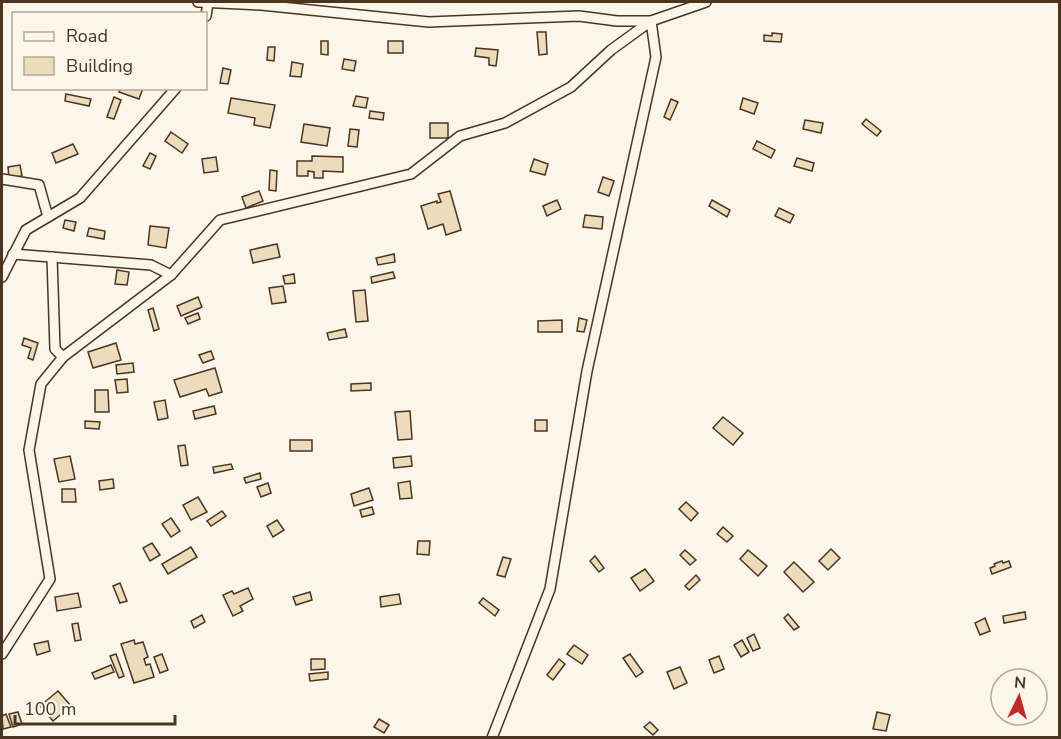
<svg xmlns="http://www.w3.org/2000/svg" width="1061" height="739" font-family="'Nunito Sans',sans-serif">
<style>
.building{fill:#ecdcbc;stroke:#4a3520;stroke-width:1.5}
.lines{fill:none;stroke-linecap:round;stroke-linejoin:round}
.minor-casing{stroke:#4a3520;stroke-width:12}
.minor{stroke:#fbf6e9;stroke-width:9}
</style>
<rect width="100%" height="100%" fill="#fbf6e9"/>
<g class="building">
<path d="M537 32H546L547 54 539 55Z"/>
<path d="M772 33 782 34 781 42 764 41V35L772 36Z"/>
<path d="M321 41H328V55L321 54Z"/>
<rect x="388" y="41" width="15" height="12"/>
<path d="M268 47H275L274 61 267 60Z"/>
<path d="M476 48 498 50 496 66 489 65V58L475 56Z"/>
<path d="M344 59 356 61 354 71 342 69Z"/>
<path d="M292 62 303 64 301 77 290 76Z"/>
<path d="M223 68 231 70 228 84 220 83Z"/>
<path d="M121 88H143L139 99 119 92Z"/>
<path d="M66 94 91 99 89 106 65 101Z"/>
<path d="M356 96 368 98 366 108 353 106Z"/>
<path d="M114 97 121 100 114 119 107 117Z"/>
<path d="M231 98 275 105 270 128 254 125 255 118 228 113Z"/>
<path d="M743 98 758 103 754 114 740 109Z"/>
<path d="M671 99 678 102 670 120 664 117Z"/>
<path d="M370 111 384 113 383 120 369 118Z"/>
<path d="M866 119 881 131 877 136 862 124Z"/>
<path d="M805 120 823 123 821 133 803 129Z"/>
<rect x="430" y="123" width="18" height="15"/>
<path d="M304 124 330 128 327 146 301 142Z"/>
<path d="M350 129 359 130 357 147 348 146Z"/>
<path d="M171 132 188 144 182 153 165 141Z"/>
<path d="M757 141 775 150 771 158 753 149Z"/>
<path d="M73 144 78 154 56 163 52 153Z"/>
<path d="M150 153 156 156 150 169 143 166Z"/>
<path d="M312 156 343 157V172L323 171V178H314V172L308 171V176H297V161H312Z"/>
<path d="M216 157 218 171 204 173 202 159Z"/>
<path d="M797 158 814 163 812 171 794 166Z"/>
<path d="M534 159 548 164 545 175 530 171Z"/>
<path d="M20 165 22 176 9 178 8 167Z"/>
<path d="M270 170 277 171 276 191 269 190Z"/>
<path d="M603 177 614 181 609 196 598 192Z"/>
<path d="M259 191 263 201 246 208 242 197Z"/>
<path d="M450 191 461 230 446 235 443 224 428 229 421 206 437 201V203L441 202 438 194Z"/>
<path d="M557 200 561 209 547 216 543 206Z"/>
<path d="M712 200 730 210 727 217 709 206Z"/>
<path d="M779 208 794 215 790 223 775 216Z"/>
<path d="M585 215 603 217 602 229 583 227Z"/>
<path d="M65 220 76 222 74 231 63 228Z"/>
<path d="M150 226 169 228 166 248 148 245Z"/>
<path d="M89 228 105 231 104 239 87 236Z"/>
<path d="M277 244 280 257 253 263 250 250Z"/>
<path d="M394 254 395 262 378 265 376 258Z"/>
<path d="M117 270 129 272 127 285 115 284Z"/>
<path d="M393 272 395 278 372 283 371 277Z"/>
<path d="M294 274 295 283 285 284 283 276Z"/>
<path d="M283 286 286 302 272 304 269 288Z"/>
<path d="M365 290 368 321 356 322 353 291Z"/>
<path d="M198 297 202 307 181 316 177 306Z"/>
<path d="M153 308 159 329 154 331 148 310Z"/>
<path d="M198 313 200 319 188 324 185 318Z"/>
<path d="M579 318 587 320 584 332 577 331Z"/>
<path d="M562 320V332H538V321Z"/>
<path d="M345 329 347 337 329 340 327 333Z"/>
<path d="M24 338 38 343 33 360 28 358 31 348 22 345Z"/>
<path d="M116 343 121 360 93 368 88 352Z"/>
<path d="M211 351 214 359 203 363 199 355Z"/>
<path d="M133 363 134 372 117 374 116 365Z"/>
<path d="M215 368 222 392 209 396 206 389 180 397 174 380Z"/>
<path d="M127 379 128 392 117 393 115 380Z"/>
<path d="M371 383V390L351 391V384Z"/>
<path d="M95 390H108L109 412H95Z"/>
<path d="M165 400 168 418 158 420 154 402Z"/>
<path d="M214 406 216 414 195 419 193 411Z"/>
<path d="M410 411 412 439 398 440 395 412Z"/>
<path d="M723 417 743 433 733 445 713 428Z"/>
<rect x="535" y="420" width="12" height="11"/>
<path d="M85 421 100 422 99 429 85 428Z"/>
<rect x="290" y="440" width="22" height="11"/>
<path d="M185 445 188 465 181 466 178 446Z"/>
<path d="M70 456 75 479 59 482 54 459Z"/>
<path d="M411 456 412 466 394 468 393 458Z"/>
<path d="M231 464 233 469 214 473 213 467Z"/>
<path d="M260 473 261 479 246 483 244 478Z"/>
<path d="M113 479 114 488 100 490 99 481Z"/>
<path d="M410 481 412 498 400 499 398 483Z"/>
<path d="M268 483 271 493 261 497 257 487Z"/>
<path d="M369 488 373 500 354 506 351 494Z"/>
<path d="M62 489H75L76 502H62Z"/>
<path d="M198 497 207 512 191 520 183 505Z"/>
<path d="M686 502 698 513 691 521 679 509Z"/>
<path d="M372 507 374 514 362 517 360 510Z"/>
<path d="M222 511 226 516 211 526 207 521Z"/>
<path d="M171 518 180 531 171 537 162 524Z"/>
<path d="M277 520 284 530 273 537 267 526Z"/>
<path d="M723 527 733 536 727 542 717 534Z"/>
<path d="M418 541H430L429 555 417 554Z"/>
<path d="M152 543 160 555 150 561 143 548Z"/>
<path d="M191 547 197 557 168 574 162 564Z"/>
<path d="M831 549 840 558 828 570 819 561Z"/>
<path d="M685 550 696 560 690 565 680 555Z"/>
<path d="M748 550 767 566 758 576 740 559Z"/>
<path d="M595 556 604 568 599 572 590 561Z"/>
<path d="M503 557 511 559 505 577 497 575Z"/>
<path d="M1002 561 1003 563 1009 561 1011 567 992 574 990 568 995 566 994 564Z"/>
<path d="M794 562 814 582 803 592 784 572Z"/>
<path d="M645 569 654 581 640 591 631 578Z"/>
<path d="M696 575 700 580 689 590 685 586Z"/>
<path d="M120 583 127 601 120 603 113 586Z"/>
<path d="M248 588 253 599 240 606 243 611 233 616 223 595 232 591 234 594Z"/>
<path d="M310 592 312 600 296 605 293 597Z"/>
<path d="M78 593 81 607 57 611 55 597Z"/>
<path d="M399 594 401 604 381 607 380 597Z"/>
<path d="M483 598 499 610 495 616 479 603Z"/>
<path d="M1025 612 1026 619 1004 623 1003 616Z"/>
<path d="M788 614 799 627 794 630 784 618Z"/>
<path d="M202 615 205 622 194 628 191 621Z"/>
<path d="M985 618 990 631 980 635 975 623Z"/>
<path d="M78 623 81 640 75 641 72 624Z"/>
<path d="M754 634 760 648 753 651 747 638Z"/>
<path d="M134 640 135 644 143 642 148 657 144 659 146 665 150 664 154 677 134 683 121 644Z"/>
<path d="M742 640 749 652 741 657 734 645Z"/>
<path d="M48 641 50 651 37 655 34 644Z"/>
<path d="M574 645 588 655 582 664 567 654Z"/>
<path d="M116 654 124 676 119 678 110 656Z"/>
<path d="M162 654 168 670 160 673 154 657Z"/>
<path d="M630 654 643 672 636 677 623 658Z"/>
<path d="M719 656 724 669 714 673 709 660Z"/>
<path d="M311 659H325V669L311 670Z"/>
<path d="M559 659 565 664 553 680 547 675Z"/>
<path d="M111 665 114 672 95 679 92 673Z"/>
<path d="M680 667 687 683 674 689 667 672Z"/>
<path d="M328 672V679L310 681 309 674Z"/>
<path d="M58 691 71 706 53 721 40 706Z"/>
<path d="M18 712 22 724 13 727 9 714Z"/>
<path d="M877 712 890 715 886 731 873 729Z"/>
<path d="M6 714 11 727 3 729 2 716Z"/>
<path d="M379 719 389 725 384 733 374 727Z"/>
<path d="M650 722 658 730 653 735 644 727Z"/>
</g>
<g class="lines">
<g class="minor-casing">
<g id="minor">
<path d="M198 2 261 5 429 22 579 16 617 21H651L706 2"/>
<path d="M206 16 208 3"/>
<path d="M2 179 39 185 48 217"/>
<path d="M13 254 151 265 171 275"/>
<path d="M52 257 55 349 63 357"/>
<path d="M2 277 26 230 80 198 176 88"/>
<path d="M2 654 50 579 29 450 41 384 63 357 171 275 220 220 411 174 460 136 505 123 571 87 611 50 651 21 656 57 587 371 550 589 492 738"/>
</g>
</g>
<use href="#minor" class="minor"/>
</g>
<rect width="1061" height="739" fill="none" stroke="#4a3520" stroke-width="6"/>
<rect x="12" y="12" width="195" height="78" fill="#fbf6e9" stroke="#b4a999" stroke-width="1.5"/>
<rect x="24" y="32" width="30" height="9" fill="#fbf6e9" stroke="#b4a999" stroke-width="1.5"/>
<text x="66" y="42" font-size="18" fill="#4a3520">Road</text>
<rect x="24" y="57" width="30" height="18" fill="#ecdcbc" stroke="#b4a999" stroke-width="1.5"/>
<text x="66" y="72" font-size="18" fill="#4a3520">Building</text>
<g transform="translate(1019 697) rotate(5)"><circle r="28" fill="#fbf6e9" stroke="#b4a999" stroke-width="1.5"/>
<path d="M0-4.5L10 22L0 15L-10 22Z" fill="#c62828"/>
<text y="-9" font-size="16" font-weight="bold" text-anchor="middle" fill="#4a3520">N</text>
</g>
<path d="M15 715v9h160v-9" fill="none" stroke="#4a3520" stroke-width="3"/>
<text x="24" y="715" font-size="18" fill="#4a3520" stroke="#fbf6e9" stroke-width="4.5" paint-order="stroke">100 m</text>
</svg>
